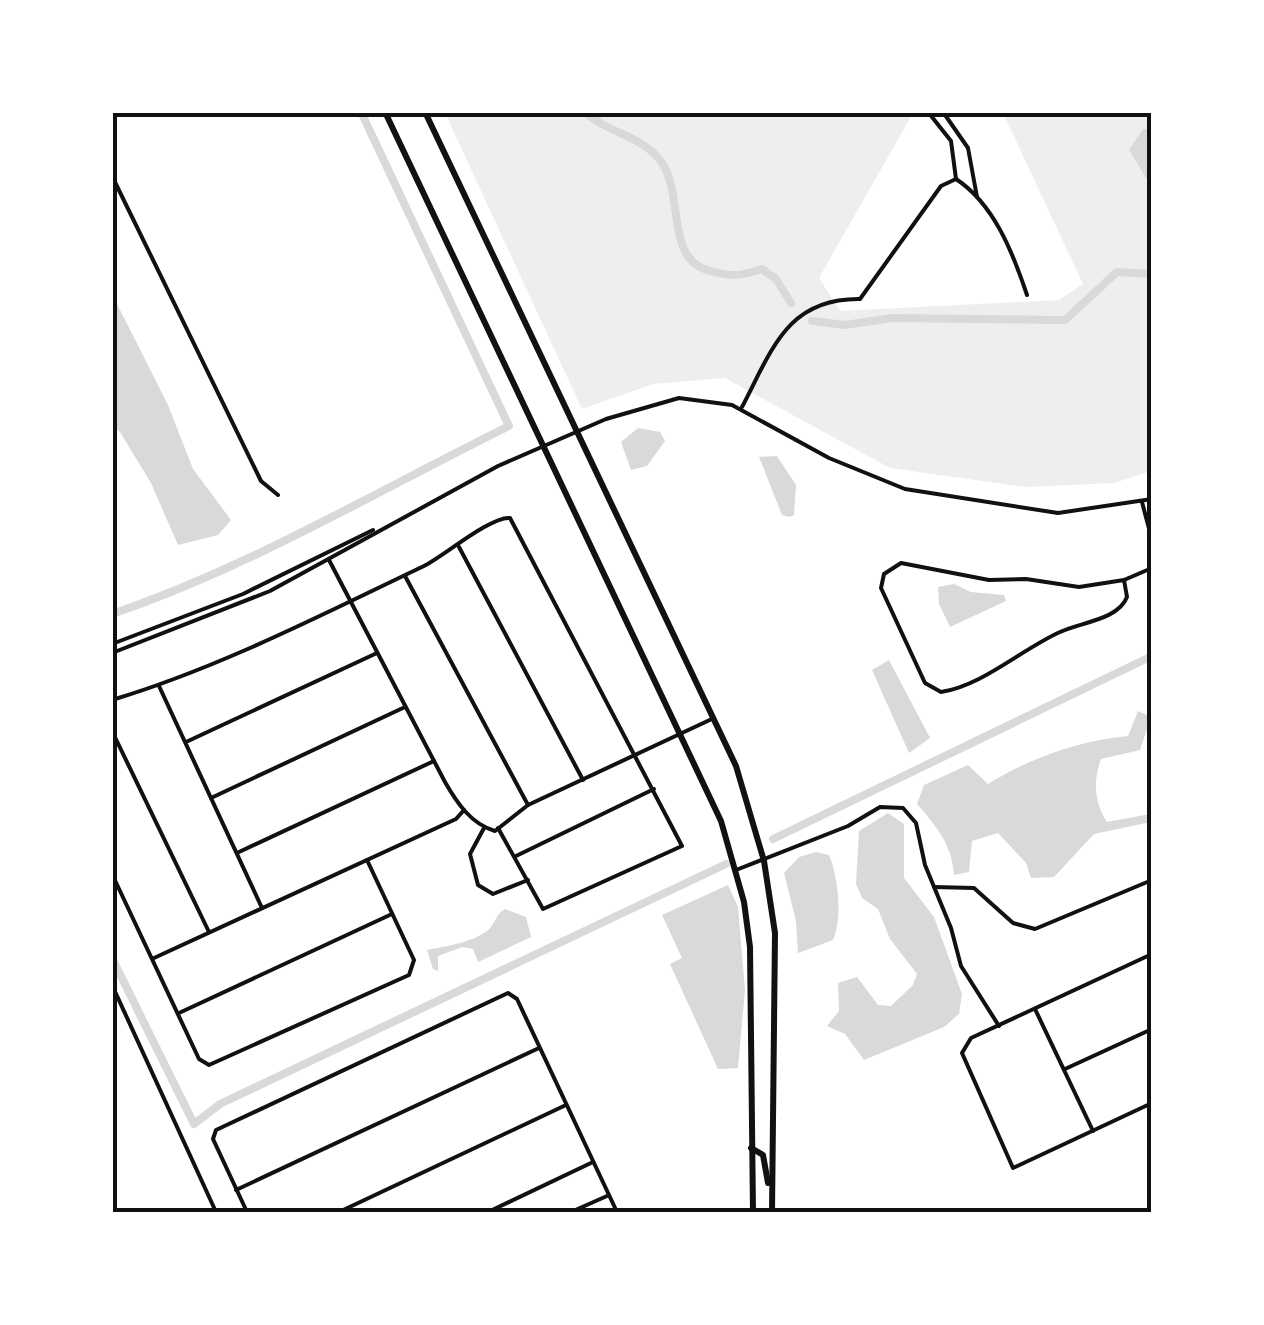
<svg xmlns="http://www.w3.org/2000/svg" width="1264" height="1325" font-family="'Sofia Sans Condensed',sans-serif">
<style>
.green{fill:#eee}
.water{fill:#d9d9d9}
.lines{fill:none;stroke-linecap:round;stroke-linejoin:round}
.canal{stroke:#d9d9d9;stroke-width:8}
.minor{stroke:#111;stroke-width:4}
.primary{stroke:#111;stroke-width:6}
.neatline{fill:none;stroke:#111;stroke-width:4}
</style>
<rect width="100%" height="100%" fill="#fff"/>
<path class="green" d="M445 113H913L819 278 840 311 1059 300 1083 284 1003 113H1151V471L1114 483 1026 487 890 468 725 378 653 384 582 409Z"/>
<g class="water">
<path d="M1143 129H1151V207L1148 181 1129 150Z"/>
<path d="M113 296 168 405 193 469 231 520 218 535 178 545 151 483 120 432 113 427Z"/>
<path d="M638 428 660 432 665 441 647 466 631 470 621 442Z"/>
<path d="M777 456 796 485 794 515 789 517 782 515 759 457Z"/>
<path d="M954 584 971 592 1004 595 1006 601 950 627 939 604 938 587Z"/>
<path d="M889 660 930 738 909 753 872 670Z"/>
<path d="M1138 711 1151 717 1140 750 1101 759C1093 781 1094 802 1107 822L1150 814 1151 806V822L1094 834 1054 877 1031 878 1026 863 998 833 972 841 969 872 954 875C952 844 936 826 917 804L924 785 968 765 988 784C1030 758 1078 741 1128 736Z"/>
<path d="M888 813 904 824V878L934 917 962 994 959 1014 944 1027 864 1060 845 1034 827 1026 839 1011 838 983 857 977 878 1005 891 1006 913 985 917 974 890 939 878 909 862 898 856 884 859 831Z"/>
<path d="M816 852 829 855C838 876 843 919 833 940L798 953 796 921 784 873 799 857Z"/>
<path d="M728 885 738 907 745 990 738 1068 718 1069 670 964 682 958 662 915Z"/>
<path d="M505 909 526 917 531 937 478 962 473 949 462 947 438 956V971L433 969 427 950C446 946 478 942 491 927 497 920 495 915 505 909Z"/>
</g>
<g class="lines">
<g class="canal">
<path d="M585 112C608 134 643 135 662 163 684 195 665 260 710 271 732 277 741 276 762 269L776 279 791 303"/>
<path d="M812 321 845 325 892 318 1065 320 1117 272 1152 274"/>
<path d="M112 614C252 566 377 491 509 426L361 112"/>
<path d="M773 839 1152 656"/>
<path d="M112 958 194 1124 220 1104 726 864"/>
</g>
<g class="minor">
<path d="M943 112 968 148 977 197"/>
<path d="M112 176 261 481 278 495"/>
<path d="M956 179C994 204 1013 253 1027 295"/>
<path d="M742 407C772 350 787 298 860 299L941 186 956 179 951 141 928 112"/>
<path d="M1142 502 1152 540"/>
<path d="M459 547 583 780"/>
<path d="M329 560 445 782C457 803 471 824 495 831L528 805 714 718"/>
<path d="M901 563 989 580 1026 579 1079 587 1124 580 1127 597C1118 620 1081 622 1060 632 1022 649 982 686 941 692L925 683 881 588 884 574Z"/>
<path d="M405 576 528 805"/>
<path d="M1124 580 1152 568"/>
<path d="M112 644 243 594 373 530"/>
<path d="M112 653 270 591 498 466 606 419 679 398 732 405 829 458 905 489 1058 513 1152 499"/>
<path d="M159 686 262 908"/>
<path d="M112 700C219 668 323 614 424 566 444 556 491 516 510 518L682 846 543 909 498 828"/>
<path d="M112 731 209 932"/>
<path d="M186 742 377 653"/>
<path d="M211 798 405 707"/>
<path d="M484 828 470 854 478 885 493 894 528 880"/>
<path d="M239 852 434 761"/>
<path d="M516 856 654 789"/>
<path d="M736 870 848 826 880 807 903 808 916 823 925 865 951 928 961 966 999 1026"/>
<path d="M112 874 199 1059 209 1065 409 975 414 960 367 860"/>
<path d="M934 887 974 888 1013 923 1035 929 1152 880"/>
<path d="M1152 954 971 1038 962 1053 1013 1168 1152 1103"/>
<path d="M154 958 456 819 464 810"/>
<path d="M112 985 216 1212"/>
<path d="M1035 1009 1093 1131"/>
<path d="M179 1013 392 914"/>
<path d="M1065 1069 1152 1029"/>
<path d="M236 1190 539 1048"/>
<path d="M247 1212 213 1139 216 1130 508 993 517 999 617 1212"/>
<path d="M339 1212 566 1105"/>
<path d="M488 1212 593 1162"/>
<path d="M571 1212 607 1196"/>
</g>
<g class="primary">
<path d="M385 112 721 821 744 902 750 947 753 1212"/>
<path d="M425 112 736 766 764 861 775 933 772 1212"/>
<path d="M751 1148 763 1155 768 1183"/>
</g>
</g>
<rect width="1264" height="1325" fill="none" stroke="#ffffff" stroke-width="230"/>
<rect x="115" y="115" width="1034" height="1095" class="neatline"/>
</svg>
